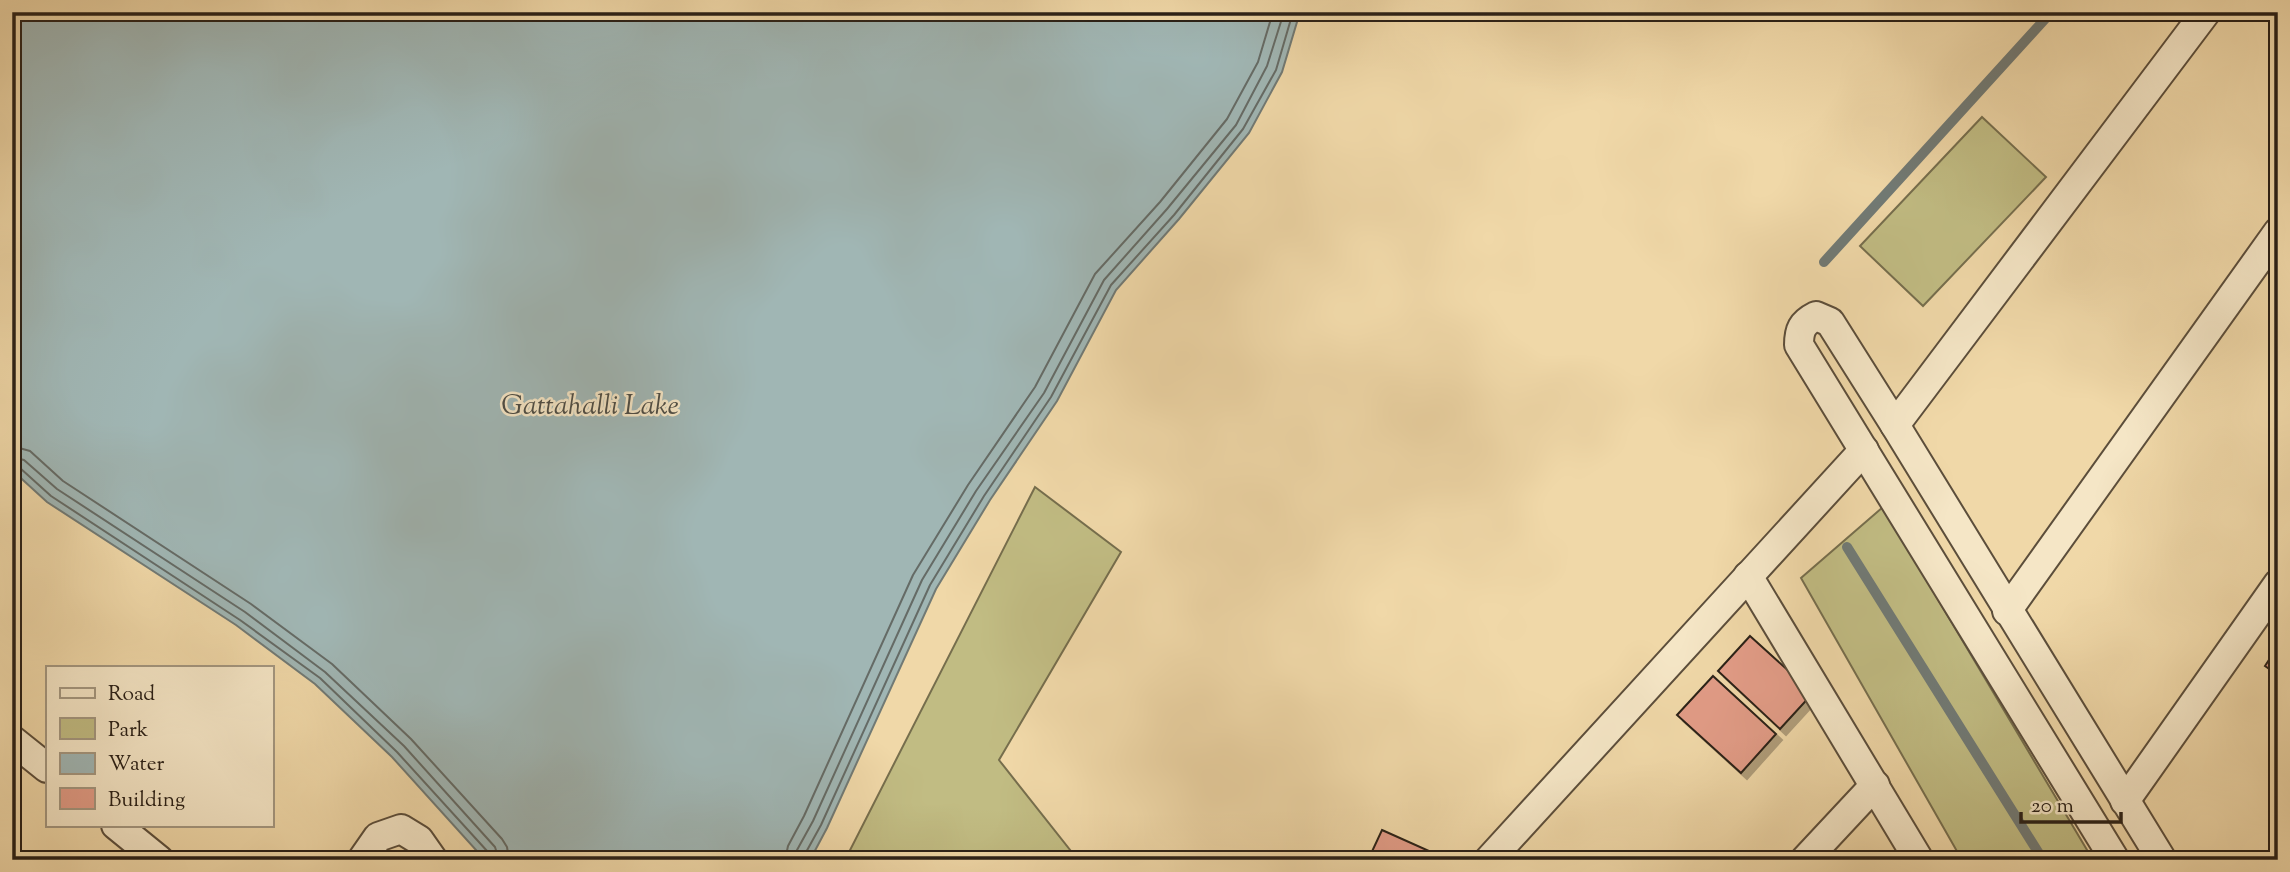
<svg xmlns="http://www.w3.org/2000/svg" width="2290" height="872" font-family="'Sorts Mill Goudy',serif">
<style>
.green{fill:#c1bc83;stroke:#766e4d;stroke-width:2}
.water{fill:#a0b6b4;stroke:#717a75;stroke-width:2}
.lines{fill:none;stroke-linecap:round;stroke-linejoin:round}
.shore{stroke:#656b66;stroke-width:2}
.stream{stroke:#717a75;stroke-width:10}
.building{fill:#e29c87;stroke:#2a2017;stroke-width:2;filter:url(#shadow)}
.minor-casing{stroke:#5c4e3b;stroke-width:32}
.minor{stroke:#f5e6c6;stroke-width:28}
.labels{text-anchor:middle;stroke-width:5;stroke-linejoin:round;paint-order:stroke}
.water-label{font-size:28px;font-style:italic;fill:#4d4d46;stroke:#f5e6c6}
</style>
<defs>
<filter id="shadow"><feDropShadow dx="6" dy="6" stdDeviation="0" flood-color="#0004"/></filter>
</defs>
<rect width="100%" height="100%" fill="#f0d8a8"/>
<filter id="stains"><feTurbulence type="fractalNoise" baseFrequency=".00286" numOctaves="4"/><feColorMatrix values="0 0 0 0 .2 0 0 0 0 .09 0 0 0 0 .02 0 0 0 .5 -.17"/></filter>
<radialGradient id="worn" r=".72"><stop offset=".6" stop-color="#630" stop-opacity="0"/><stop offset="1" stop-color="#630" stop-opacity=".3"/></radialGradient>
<g class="green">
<path d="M1982 117 2046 177 1923 306 1860 246Z"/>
<path d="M1035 487 1121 552 999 760 1078 860H845Z"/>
<path d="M1883 507 2093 860H1962L1801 578Z"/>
</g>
<path class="water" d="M12 12H1300L1282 72 1249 133 1179 219 1116 290 1057 401 990 500 936 589 827 828 810 860H485L392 757 315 684 236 625 47 502 12 470Z"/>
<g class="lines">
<g class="shore">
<path d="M12 446 30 451 63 481 251 604 332 664 411 739 502 839 507 847 509 860"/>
<path d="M12 457 24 460 57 489 245 612 325 672 404 746 495 847 499 860"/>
<path d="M12 466 20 468 51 496 240 620 320 678 397 752 488 852 490 860"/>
<path d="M785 860 788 846 804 816 913 575 968 485 1035 387 1095 274 1160 202 1227 119 1258 62 1273 12"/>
<path d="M795 860 797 850 813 821 922 580 976 491 1044 393 1104 280 1167 209 1236 125 1267 66 1284 12"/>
<path d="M804 860 805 854 821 825 930 585 984 496 1051 397 1111 285 1174 215 1243 129 1276 70 1293 12"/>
</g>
<g class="stream">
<path d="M1824 262 2046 18 2043 12"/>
<path d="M1847 547 2043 860"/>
</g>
</g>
<g class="building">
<path d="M1750 636 1813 693 1780 729 1718 671Z"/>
<path d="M2278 646V675L2265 666Z"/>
<path d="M1713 676 1776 734 1741 773 1677 715Z"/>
<path d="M1382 830 1438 855 1436 860H1368Z"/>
</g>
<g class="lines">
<g class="minor-casing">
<g id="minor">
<path d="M1895 425 2206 12"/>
<path d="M1748 576 1919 860"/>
<path d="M2007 611 2278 232"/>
<path d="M12 740 47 768"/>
<path d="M2125 801 2278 584"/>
<path d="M116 825 159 860"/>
<path d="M362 860 378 837 401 829 419 840 433 860"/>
<path d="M1489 860 1864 450"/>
<path d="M1805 860 1875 785"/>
<path d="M2115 860 1799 345C1799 330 1802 323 1816 316L1830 322 1895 425 2162 860"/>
</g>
</g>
<use href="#minor" class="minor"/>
</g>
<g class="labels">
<g class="water-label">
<text x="590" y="414">Gattahalli Lake</text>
</g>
</g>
<rect width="2290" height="872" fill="none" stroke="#f0d8a8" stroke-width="42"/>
<rect x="14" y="14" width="2262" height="844" fill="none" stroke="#2a2017" stroke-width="3.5"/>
<rect x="21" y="21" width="2248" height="830" fill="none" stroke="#2a2017" stroke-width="2"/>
<rect x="46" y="666" width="228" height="161" fill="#f5e6c6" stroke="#a49780" stroke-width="2"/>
<rect x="60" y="688" width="35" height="10" fill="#f5e6c6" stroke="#a49780" stroke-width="2"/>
<text x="108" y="700" font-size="21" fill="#2a2017">Road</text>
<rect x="60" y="718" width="35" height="21" fill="#c1bc83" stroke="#a49780" stroke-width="2"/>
<text x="108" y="736" font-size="21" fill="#2a2017">Park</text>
<rect x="60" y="753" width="35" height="21" fill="#a0b6b4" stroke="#a49780" stroke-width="2"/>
<text x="108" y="770" font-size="21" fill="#2a2017">Water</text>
<rect x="60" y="788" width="35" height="21" fill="#e29c87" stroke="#a49780" stroke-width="2"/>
<text x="108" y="806" font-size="21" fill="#2a2017">Building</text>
<path d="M2021 812v10h100v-10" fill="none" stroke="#2a2017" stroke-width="3.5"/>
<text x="2031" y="812" font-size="21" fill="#2a2017" stroke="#f5e6c6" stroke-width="5" paint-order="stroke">20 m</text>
<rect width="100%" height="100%" filter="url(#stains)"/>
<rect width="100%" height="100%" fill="url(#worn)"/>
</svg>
